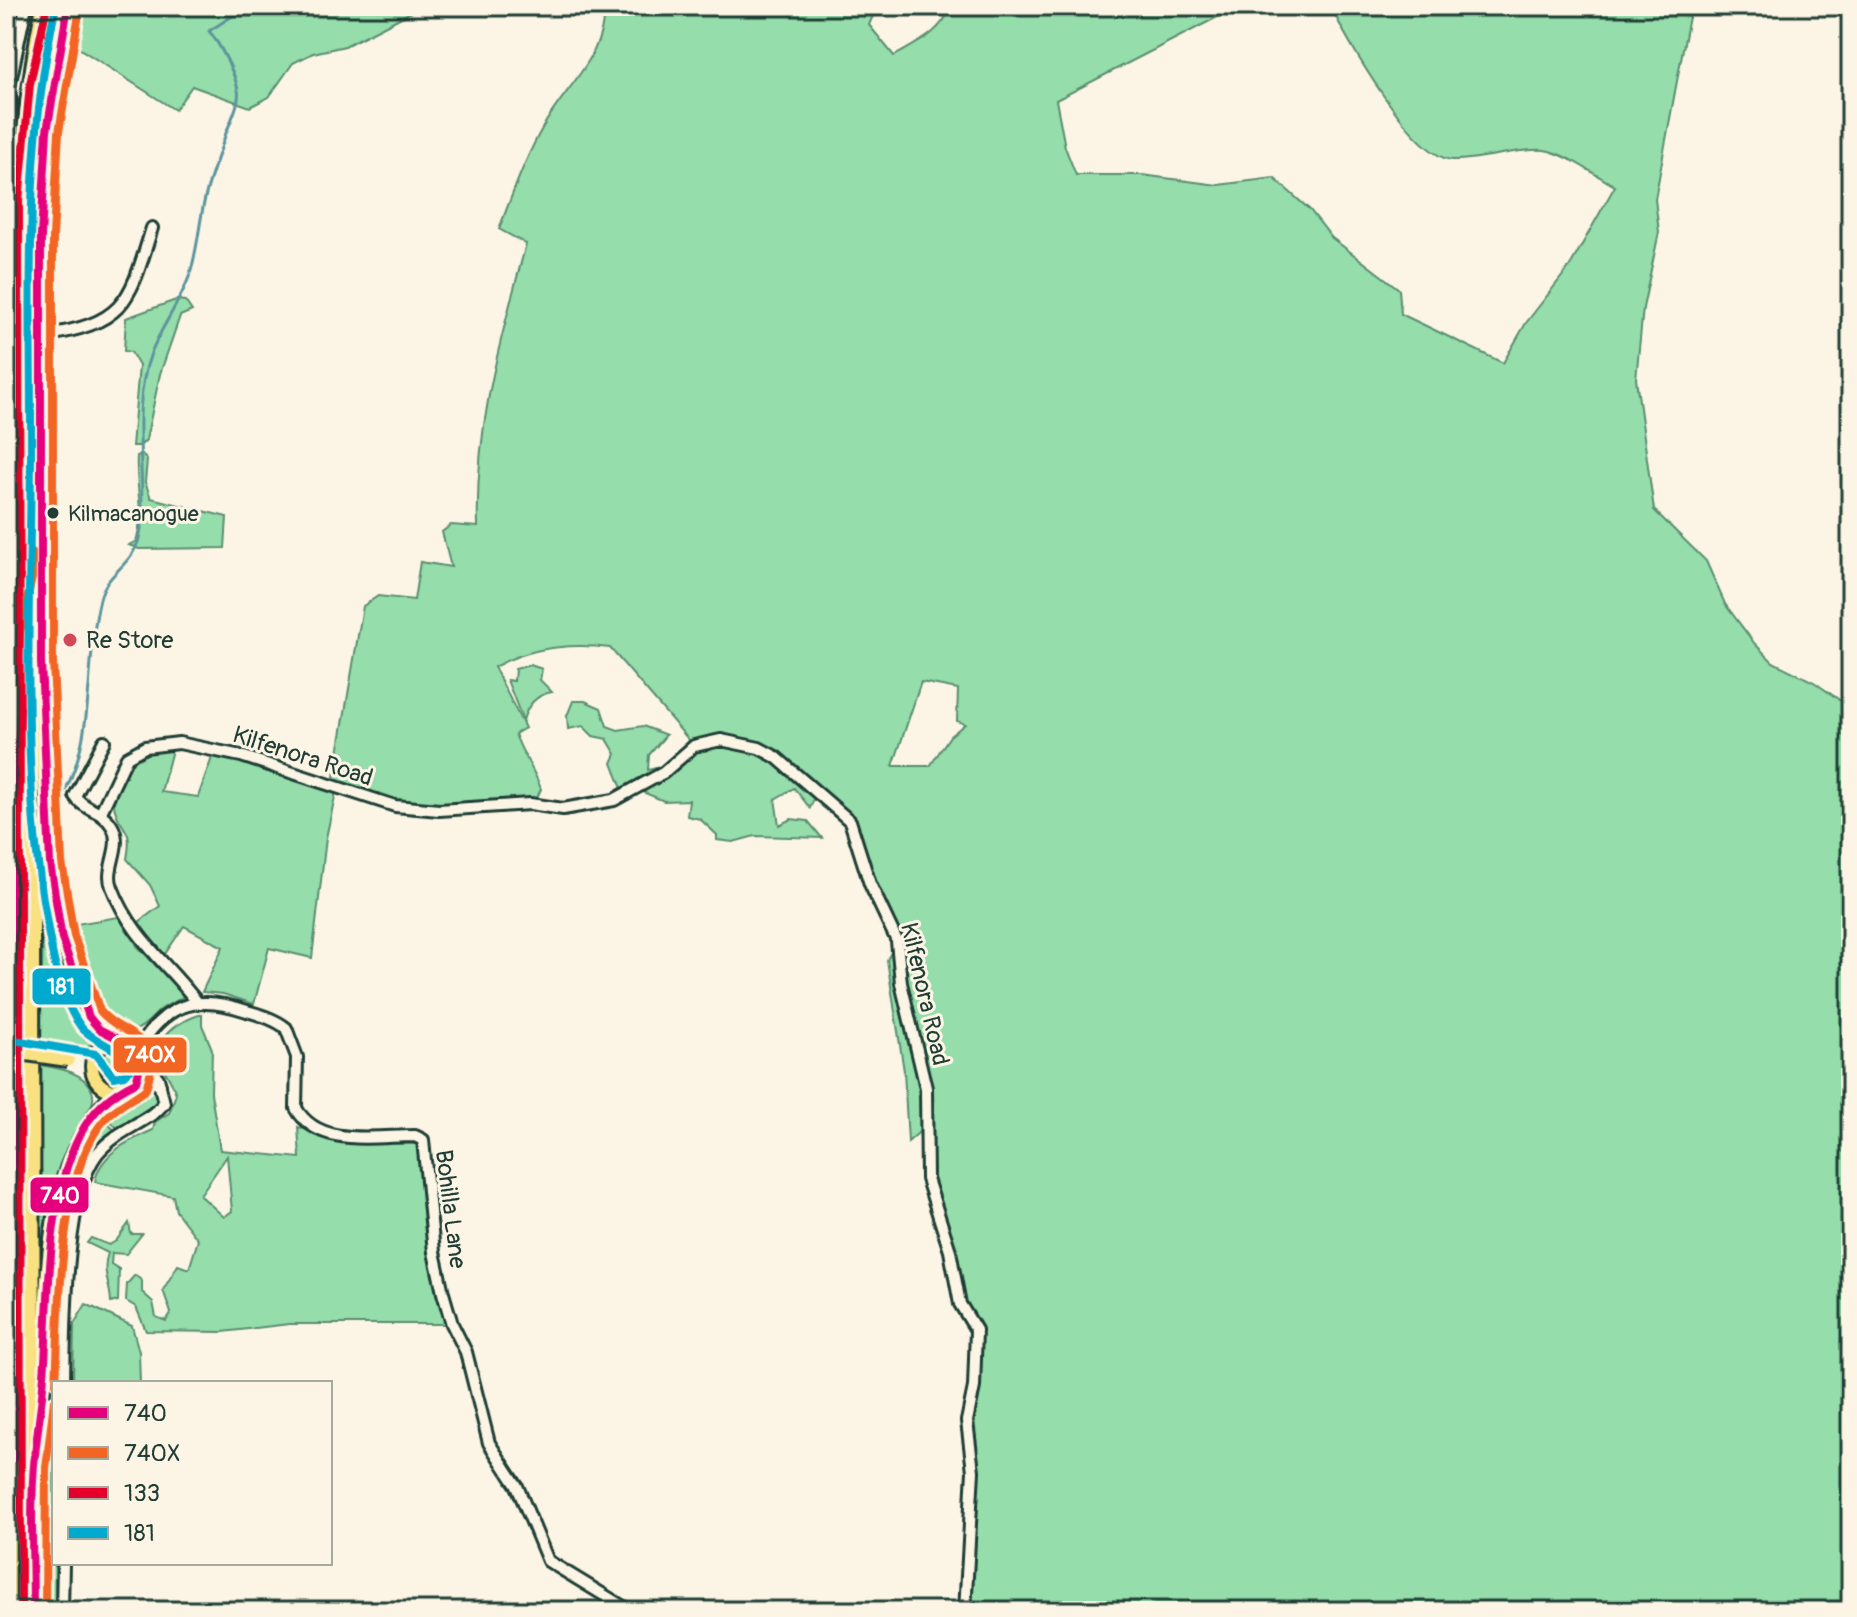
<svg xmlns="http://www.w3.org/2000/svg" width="1857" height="1617" font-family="Pangolin,sans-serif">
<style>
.green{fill:#95ddab;stroke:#5a8d70;stroke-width:2;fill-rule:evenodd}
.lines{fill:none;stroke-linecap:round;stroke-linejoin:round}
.stream{stroke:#5b959d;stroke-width:3}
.minor-casing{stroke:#1f3d34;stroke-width:16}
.major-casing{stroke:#1f3d34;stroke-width:18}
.highway-casing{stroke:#1f3d34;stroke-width:20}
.minor{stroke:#fcf5e5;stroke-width:10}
.major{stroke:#f9e181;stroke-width:12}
.highway{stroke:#f9e181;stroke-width:14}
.major-bridge-casing{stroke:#1f3d34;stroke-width:18;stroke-linecap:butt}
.major-bridge{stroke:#f9e181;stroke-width:12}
.bus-1-casing{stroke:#fcf5e5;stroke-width:14}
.bus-2-casing{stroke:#fcf5e5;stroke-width:14}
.bus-3-casing{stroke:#fcf5e5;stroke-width:14}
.bus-4-casing{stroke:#fcf5e5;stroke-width:14}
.bus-1{stroke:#e5007d;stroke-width:8}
.bus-2{stroke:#f26522;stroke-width:8}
.bus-3{stroke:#e4002b;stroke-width:8}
.bus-4{stroke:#00a9ce;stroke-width:8}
.bus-dot{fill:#1f3d34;stroke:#fcf5e5;stroke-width:3}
.poi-dot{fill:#d1495b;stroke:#fcf5e5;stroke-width:3}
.labels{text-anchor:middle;stroke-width:6;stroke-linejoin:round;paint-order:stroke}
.bus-label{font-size:22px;fill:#1f3d34;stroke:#fcf5e5;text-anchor:start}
.poi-label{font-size:24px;fill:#1f3d34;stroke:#fcf5e5;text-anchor:start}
.street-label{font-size:24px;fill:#1f3d34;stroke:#fcf5e5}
.line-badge{stroke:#fcf5e5;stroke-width:3}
.badge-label{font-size:22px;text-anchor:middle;font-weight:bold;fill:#fff}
</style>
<rect width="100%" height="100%" fill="#fcf5e5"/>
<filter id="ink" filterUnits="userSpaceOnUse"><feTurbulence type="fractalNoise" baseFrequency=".0125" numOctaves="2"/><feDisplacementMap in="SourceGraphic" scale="16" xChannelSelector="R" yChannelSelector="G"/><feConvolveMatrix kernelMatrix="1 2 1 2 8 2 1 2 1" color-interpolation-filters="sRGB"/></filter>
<g filter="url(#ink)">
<g class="green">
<path d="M82 6H423L345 46 313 53 293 63 269 97 250 107 192 86 175 110 74 45Z"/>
<path d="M604 6H877L869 25 894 56C921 41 939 34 952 6H1239L1056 100 1065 147 1076 175H1142L1218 185 1274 178 1310 210 1332 238 1399 289 1401 314 1503 363 1526 323 1570 266 1615 186C1597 176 1563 152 1544 150 1523 147 1478 161 1453 160 1415 159 1345 39 1331 6H1691L1655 199 1659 232 1643 308 1636 379 1654 510 1706 561 1725 604 1755 644 1773 662 1814 682 1851 708V1611H965L969 1446 977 1336 963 1310 931 1196 926 1126 908 1142 904 1071 887 960 897 941 850 821 776 757 744 743 694 746 610 648C570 643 529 648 494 667L525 728 515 734C522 754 535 771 541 789L537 798C523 802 507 799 493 801 449 804 368 812 334 777L363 606 378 596 414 600 420 562 451 567 442 532 451 525 478 527C475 425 500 341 526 244L499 229C513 193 525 158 544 125 567 85 605 57 604 6ZM921 682 958 689 957 721 965 724 950 736 930 766H893Z"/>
<path d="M176 300 185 301 192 311 180 316 160 374 146 440 140 446H132L139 366 131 352 124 351 126 318Z"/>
<path d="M142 454 147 460 145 482 151 498 227 517 225 548 139 549 129 545 136 541C145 515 135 484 137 456Z"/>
<path d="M530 665 542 669 540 680 552 692C536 695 527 704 523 721L507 680 514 681 515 669Z"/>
<path d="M573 701H585L601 708 607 726 618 730 643 726 666 735 649 755 648 770 664 766 623 791 612 763 616 754 607 739 593 736 583 726 568 729 567 716Z"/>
<path d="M721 743C767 748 783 766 815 797L810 808 794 788 775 799 779 825 791 819 808 821 822 838 755 836 733 842 717 840V835L700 819 687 816 689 800 664 801 638 790 691 751Z"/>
<path d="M173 746 161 792 198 797 214 752 336 792 326 838 312 958 269 948 254 1004 223 994 202 992 223 947 184 926 163 957 139 922 160 906 150 885 127 859C133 825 123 835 115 810 110 794 125 768 133 754Z"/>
<path d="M45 854 85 1019 94 1035 93 1043 77 1052 40 1048Z"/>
<path d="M124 916 137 946 184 995C179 1002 166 1004 159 1011 152 1017 144 1028 135 1030 93 1041 75 955 70 925Z"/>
<path d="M202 1014V1025L212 1049 211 1093 220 1150 300 1158 298 1127 341 1142 417 1144 420 1148 431 1263 445 1324H289L223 1332 146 1331 136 1307 126 1301 127 1284 135 1275 142 1281V1292L153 1302 156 1317 166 1321 171 1313 163 1290 178 1265 189 1269 198 1240 176 1211 173 1196 95 1182C99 1154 130 1140 153 1130L155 1122 169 1113 176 1094C173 1082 162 1070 160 1058 155 1033 183 1020 202 1014ZM227 1156 232 1211 224 1217 200 1195Z"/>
<circle cx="117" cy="1065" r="17"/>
<path d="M39 1065C58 1068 84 1071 92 1091 99 1109 74 1130 69 1146 53 1199 49 1257 41 1311Z"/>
<path d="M145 1085 158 1092 156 1103 117 1128 104 1114Z"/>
<path d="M102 1116 114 1130 94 1149 84 1168 59 1383H54L55 1611H50C50 1488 33 1214 102 1116Z"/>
<path d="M129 1223 131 1234H142L126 1254 112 1253 111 1264 119 1269 118 1301 111 1303C111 1285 101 1272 108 1253L87 1243 91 1238 109 1245 116 1241Z"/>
<path d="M86 1304 132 1326 139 1352 140 1383H73L74 1324Z"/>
</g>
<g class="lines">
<path class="stream" d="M57 805C98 741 83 669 100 599 107 569 137 566 141 528 146 471 130 410 151 353 161 327 179 304 189 277 198 251 199 221 206 194 211 174 219 155 225 136 229 124 241 102 238 90 235 73 220 44 209 31L248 6"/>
<g class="minor-casing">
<g id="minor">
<path d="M6 101 26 6"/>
<path d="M42 336C126 323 129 303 152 228"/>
<path d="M104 741 75 796C83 810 103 810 112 826 124 846 104 868 112 887 131 937 166 962 197 1002"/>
<path d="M101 812 127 757 145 747 179 743 241 756 395 806 439 810 530 804 563 809 614 800 663 773 694 746 721 740 759 748 776 757 850 821 870 884 897 941 901 983 926 1088 927 1179 950 1251 960 1304 976 1330 974 1387 967 1421 973 1471 965 1611"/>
<path d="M137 1051C164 1004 195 993 247 1011 260 1015 275 1019 286 1028L297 1057 296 1108C318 1148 375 1136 415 1136L423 1140 434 1252 443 1293 452 1324 466 1352 489 1443 517 1486 548 1561 630 1611"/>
<path d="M139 1077 160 1085"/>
<path d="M64 1383C65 1328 64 1197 97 1154 117 1129 150 1122 164 1103L158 1078 140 1057"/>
<path d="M62 1611 63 1563"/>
</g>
</g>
<g class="major-casing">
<circle id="major" cx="117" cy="1066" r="25"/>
</g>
<g class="highway-casing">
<g id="highway">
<path d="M9 100 10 205"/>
<path d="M41 244 47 131 58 53"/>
<path d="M41 264 42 568"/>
<path d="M41 680 50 863 62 939 89 1017 99 1029 117 1041"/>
<path d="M6 681 12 650"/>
<path d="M40 1411C53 1304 32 1172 118 1090"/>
<path d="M17 1611C13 1372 9 1132 12 892 13 819 20 747 20 674 19 456 0 219 44 6"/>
<path d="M33 1611 31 201 42 85 59 6"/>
</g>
</g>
<use href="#minor" class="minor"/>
<use href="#major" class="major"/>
<use href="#highway" class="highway"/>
<g class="major-bridge-casing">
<path id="major-bridge" d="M6 1051 68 1060"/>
</g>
<use href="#major-bridge" class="major-bridge"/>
<g class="bus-1-casing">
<g id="bus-1">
<path d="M6 680 8 630 20 577"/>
<path d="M15 1459 12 888 20 708"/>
<path d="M33 1611C33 1563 30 1513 34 1465 37 1431 43 1397 45 1362 49 1292 47 1198 80 1135 92 1111 112 1093 136 1082L141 1063 132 1046 99 1029 89 1017 62 939 50 863 41 662V236L47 131 68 6"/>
</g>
</g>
<g class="bus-2-casing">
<g id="bus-2">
<path d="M18 680 20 632 32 578V552"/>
<path d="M56 1383C60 1313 57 1171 106 1118 118 1105 132 1100 146 1089L153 1063C142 1028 119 1034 100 1011L74 936 62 862 53 662V236L59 132 80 8"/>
<path d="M45 1611 46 1468 54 1401"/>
</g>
</g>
<g class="bus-3-casing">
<path id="bus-3" d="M21 1611 19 201 30 84 47 6"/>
</g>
<g class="bus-4-casing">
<path id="bus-4" d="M8 1039 96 1054 114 1077 124 1075 130 1069C128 1050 92 1042 81 1027 59 997 52 954 46 918 20 772 30 606 31 458 32 306 22 156 56 6"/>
</g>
<use href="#bus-1" class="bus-1"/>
<use href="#bus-2" class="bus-2"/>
<use href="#bus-3" class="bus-3"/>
<use href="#bus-4" class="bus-4"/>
</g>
</g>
<circle class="bus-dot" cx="53" cy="513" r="7"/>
<circle class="poi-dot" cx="70" cy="640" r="8"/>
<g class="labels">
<g class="bus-label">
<text x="68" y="521">Kilmacanogue</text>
</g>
<g class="poi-label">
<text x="86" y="648">Re Store</text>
</g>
<g class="street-label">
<text transform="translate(303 756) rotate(18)" y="8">Kilfenora Road</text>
<text transform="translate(925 994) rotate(77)" y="8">Kilfenora Road</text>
<text transform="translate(451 1209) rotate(83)" y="8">Bohilla Lane</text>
</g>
</g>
<g class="line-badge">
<rect x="31" y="967" width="61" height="39" rx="8" fill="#00a9ce"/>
<rect x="112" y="1036" width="76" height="38" rx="8" fill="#f26522"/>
<rect x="29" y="1176" width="61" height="38" rx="8" fill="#e5007d"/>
</g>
<g class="badge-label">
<text x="61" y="994">181</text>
<text x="150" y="1062">740X</text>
<text x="60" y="1203">740</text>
</g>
<rect width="1857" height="1617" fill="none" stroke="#fcf5e5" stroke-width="32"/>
<rect x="16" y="16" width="1825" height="1585" fill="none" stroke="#1f3d34" stroke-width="3" filter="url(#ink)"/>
<rect x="52" y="1381" width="280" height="184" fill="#fcf5e5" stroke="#a4ab9e" stroke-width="2"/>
<rect x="68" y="1407" width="40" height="12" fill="#e5007d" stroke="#a4ab9e" stroke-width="2"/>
<text x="124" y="1421" font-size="24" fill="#1f3d34">740</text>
<rect x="68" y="1447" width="40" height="12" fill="#f26522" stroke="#a4ab9e" stroke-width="2"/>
<text x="124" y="1461" font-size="24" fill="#1f3d34">740X</text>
<rect x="68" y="1487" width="40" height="12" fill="#e4002b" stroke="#a4ab9e" stroke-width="2"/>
<text x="124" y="1501" font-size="24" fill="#1f3d34">133</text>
<rect x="68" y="1527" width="40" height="12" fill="#00a9ce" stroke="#a4ab9e" stroke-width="2"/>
<text x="124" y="1541" font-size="24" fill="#1f3d34">181</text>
</svg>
